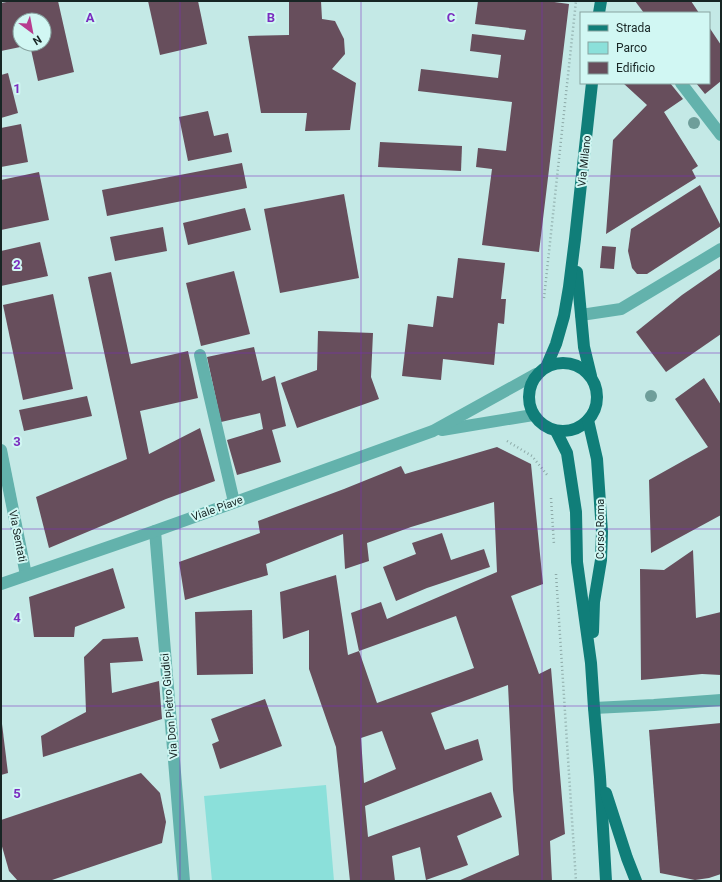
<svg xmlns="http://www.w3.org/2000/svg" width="722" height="882" font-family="Roboto,sans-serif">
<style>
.green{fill:#8be0da}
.building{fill:#674e5c;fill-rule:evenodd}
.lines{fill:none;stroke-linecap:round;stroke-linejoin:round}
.path{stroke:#8daaa8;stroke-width:2.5;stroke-dasharray:1 3;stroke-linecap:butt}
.minor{stroke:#63b2ac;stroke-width:12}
.major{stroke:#107e79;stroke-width:12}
.tree{fill:#6f9e9a}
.grid{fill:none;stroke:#7b2cbf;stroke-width:1;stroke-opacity:0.55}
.labels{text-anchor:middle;stroke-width:4;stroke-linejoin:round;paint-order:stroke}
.street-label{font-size:11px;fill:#172524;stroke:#d1f7f3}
.grid-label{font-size:13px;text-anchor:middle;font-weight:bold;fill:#7b2cbf;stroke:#d1f7f3;stroke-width:4;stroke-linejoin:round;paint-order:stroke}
</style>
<rect width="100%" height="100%" fill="#c4e9e6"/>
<path class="green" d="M326 785 334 881H212L204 796Z"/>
<g class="building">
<path d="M12 1H58L74 72 38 81 30 45 1 51V3ZM20 20H44V44H20Z"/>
<path d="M148 1H198L207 44 160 55Z"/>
<path d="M289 1H321L322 19 335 21 344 39 345 54 332 69 356 83 350 130 305 131 307 113H261L248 36 289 35Z"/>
<path d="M478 1H547L569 4 539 252 482 245 492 169 476 167 478 148 506 151 512 102 418 91 421 69 498 78 501 55 470 51 472 34 524 40 526 30 475 24Z"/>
<path d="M635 1H691L699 13H644Z"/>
<path d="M709 27 721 45V81L705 94 696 83H709Z"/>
<path d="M8 73 18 113 1 118V75Z"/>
<path d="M623 83H670L683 99 664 112 698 166 692 170 696 178 606 234 613 140 647 105Z"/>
<path d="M208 111 214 136 228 133 232 152 188 161 179 117Z"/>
<path d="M21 124 28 162 1 167V128Z"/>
<path d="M380 142 462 146 461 171 378 167Z"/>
<path d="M242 163 247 188 107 216 102 190Z"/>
<path d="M39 172 49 220 1 230V180Z"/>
<path d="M700 185 721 226 647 274H637L632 268 628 251 631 229Z"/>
<path d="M344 194 359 278 280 293 264 209Z"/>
<path d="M245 208 251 230 188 245 183 223Z"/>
<path d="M163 227 167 251 115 261 110 237Z"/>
<path d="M40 242 48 276 1 286V251Z"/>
<path d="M602 246 616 247 614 269 600 268Z"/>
<path d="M458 258 505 263 501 299H506L504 324 498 323 494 365 443 359 441 380 402 376 408 324 433 327 437 296 453 298Z"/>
<path d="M721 268V334L666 372 636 332 682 295Z"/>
<path d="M234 271 250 334 201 346 186 283Z"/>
<path d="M111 272 131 364 188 351 198 398 140 411 149 454 200 428 215 481 166 499 49 548 36 497 127 459 88 277Z"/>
<path d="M53 294 73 389 23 400 3 305Z"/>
<path d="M318 331 373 333 371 377 379 399 297 428 281 383 317 370Z"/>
<path d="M254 347 262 381 275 376 286 426 272 430 281 462 237 475 227 440 263 429 260 413 221 422 207 357Z"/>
<path d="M704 378 721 405V515L651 553 649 480 708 447 675 399Z"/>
<path d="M87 396 92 416 24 431 19 410Z"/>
<path d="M497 447 531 464 543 584 511 596 539 674 551 668 565 834 550 841 552 881H458L519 855 513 790 508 685 431 713 445 750 478 739 483 760 365 806 368 837 491 792 502 817 457 836 468 865 426 880 420 847 392 856 395 881H350L336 747 309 669V630L283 639 280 592 336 575 348 655 359 651 377 703 474 668 456 616 359 651 351 613 381 602 387 619 497 572 494 502 411 527 367 543 369 561 345 569 343 534 266 564 268 575 185 600 179 562 260 533 258 521 344 489 401 466 405 474ZM382 731 396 769 364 783 361 738Z"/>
<path d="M442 533 451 560 484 549 490 567 427 588 396 601 383 567 416 554 412 543Z"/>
<path d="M693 550 696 618 721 612V675L702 674 641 680 640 569 664 570Z"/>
<path d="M113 568 125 608 75 627 74 637H34L29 597Z"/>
<path d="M252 610 253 674 197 675 195 612Z"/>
<path d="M138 637 143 661 110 663 112 693 159 681 162 719 43 757 41 736 86 712 84 657 103 639Z"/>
<path d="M265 699 282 746 220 769 212 744 219 741 211 719Z"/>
<path d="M721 723V874L709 878 695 880 660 873 649 730Z"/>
<path d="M1 724H2L8 773 1 775Z"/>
<path d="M141 773 160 793 166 822 162 843 49 881H18L9 871 1 843V820Z"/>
</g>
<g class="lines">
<g class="path">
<path d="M544 298 576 1"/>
<path d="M507 441 532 456 548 476"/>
<path d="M551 498 554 545"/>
<path d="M556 574 576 881"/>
</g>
<g class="minor">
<path d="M681 83 721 135"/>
<path d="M581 315 621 309 721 249"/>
<path d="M200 355 234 502"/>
<path d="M442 430 533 415"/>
<path d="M1 450 26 575"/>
<path d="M155 531 184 881"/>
<path d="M1 584 155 531 433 431 536 374"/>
<path d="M594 708 654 705 721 700"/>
</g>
<g class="major">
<path d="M599 13 601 1"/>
<path d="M577 272 584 347 591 376"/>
<circle cx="563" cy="397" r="34"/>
<path d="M547 365 556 344 564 316 569 287 575 239 592 83"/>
<path d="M588 420 597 459 602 532 601 560 594 602 593 632"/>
<path d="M556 431 567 453 576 512 577 562 591 663 594 708 600 777 606 881"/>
<path d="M606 793 627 858 636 881"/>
</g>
</g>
<g class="tree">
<circle cx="694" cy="123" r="6"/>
<circle cx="651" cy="396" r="6"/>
</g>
<path class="grid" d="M180 1V881M361 1V881M542 1V881M1 176H721M1 353H721M1 529H721M1 706H721"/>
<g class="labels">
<g class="street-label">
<text transform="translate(584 161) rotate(-84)" y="4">Via Milano</text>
<text transform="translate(217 508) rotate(-20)" y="4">Viale Piave</text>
<text transform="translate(600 529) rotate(-90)" y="4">Corso Roma</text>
<text transform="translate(18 536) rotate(79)" y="4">Via Sentati</text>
<text transform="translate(169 706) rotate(-95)" y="4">Via Don Pietro Giudici</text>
</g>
</g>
<g class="grid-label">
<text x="90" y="22">A</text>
<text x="271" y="22">B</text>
<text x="451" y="22">C</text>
<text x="17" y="93">1</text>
<text x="17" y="269">2</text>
<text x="17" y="446">3</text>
<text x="17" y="622">4</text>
<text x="17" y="798">5</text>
</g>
<rect width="722" height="882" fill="none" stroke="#172524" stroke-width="4"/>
<rect x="580" y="12" width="130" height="72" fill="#d1f7f3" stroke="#87a3a0"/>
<rect x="588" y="25" width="20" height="6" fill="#107e79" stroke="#87a3a0"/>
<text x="616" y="32" font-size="12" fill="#172524">Strada</text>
<rect x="588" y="42" width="20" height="12" fill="#8be0da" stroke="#87a3a0"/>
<text x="616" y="52" font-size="12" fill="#172524">Parco</text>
<rect x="588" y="62" width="20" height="12" fill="#674e5c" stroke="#87a3a0"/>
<text x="616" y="72" font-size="12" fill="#172524">Edificio</text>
<g transform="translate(32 32) rotate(148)"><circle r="19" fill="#d1f7f3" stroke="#87a3a0"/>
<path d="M0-3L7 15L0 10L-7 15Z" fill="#b73d8f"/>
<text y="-6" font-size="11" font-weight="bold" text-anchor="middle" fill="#172524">N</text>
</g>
</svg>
